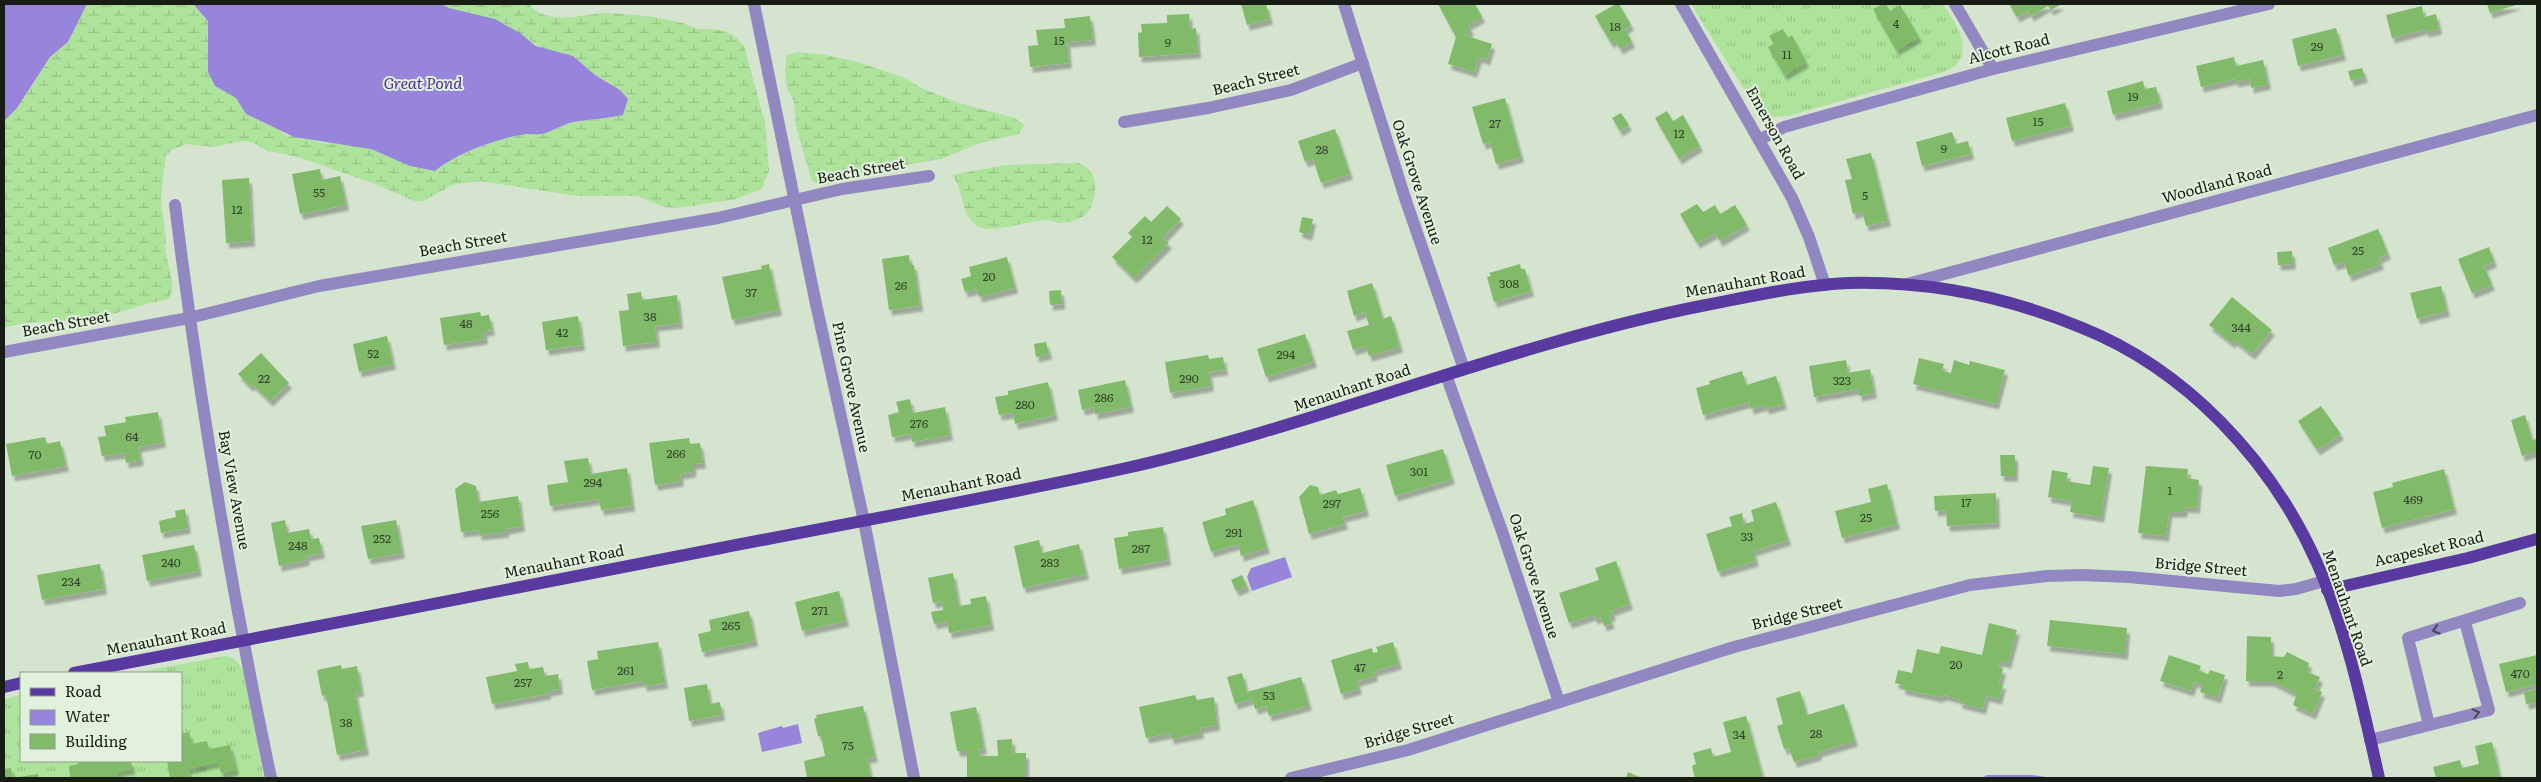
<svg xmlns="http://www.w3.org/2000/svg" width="2541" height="782" font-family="Literata,serif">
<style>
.grass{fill:url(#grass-tufts)}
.wetland{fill:url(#wetland-marsh)}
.water{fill:#9785dc}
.building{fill:#81bb6a;filter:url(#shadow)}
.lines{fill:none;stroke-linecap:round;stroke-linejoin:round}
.minor{stroke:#9288c1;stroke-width:12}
.major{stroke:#583aa1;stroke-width:12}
.oneway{stroke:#48475a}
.labels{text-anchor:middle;stroke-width:4;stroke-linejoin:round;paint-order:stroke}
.number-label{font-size:12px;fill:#32442a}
.street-label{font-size:15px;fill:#171c15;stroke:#e2f1dc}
.water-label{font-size:16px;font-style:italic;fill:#503196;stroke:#e2f1dc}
</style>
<defs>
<pattern id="grass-tufts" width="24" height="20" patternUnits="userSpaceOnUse" patternTransform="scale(1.25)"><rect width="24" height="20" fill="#aee39b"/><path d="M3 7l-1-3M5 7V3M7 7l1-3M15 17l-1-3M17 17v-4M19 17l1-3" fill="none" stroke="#95c285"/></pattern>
<pattern id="wetland-marsh" width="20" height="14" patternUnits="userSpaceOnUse" patternTransform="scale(1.25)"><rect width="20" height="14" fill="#aee39b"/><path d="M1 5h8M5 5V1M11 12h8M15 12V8" fill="none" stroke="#95c285"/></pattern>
<filter id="shadow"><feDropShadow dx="3" dy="5.5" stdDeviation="1" flood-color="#0004"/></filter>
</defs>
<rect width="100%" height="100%" fill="#d5e4cf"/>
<g class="grass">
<path d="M1691 4H1943C1956 25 1978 54 1947 71L1788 116 1769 117 1752 102Z"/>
<path d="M225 656C234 657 239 662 243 670L264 778H4V699L21 695V761H181V673H135Z"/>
</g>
<g class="wetland">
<path d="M87 4H193L208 21V72L215 86 236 98 246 114 275 127 286 135 324 143 351 144 371 149 410 166 435 171C458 154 498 138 527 134 532 134 537 135 542 134 552 132 563 125 574 122 590 119 606 120 623 115L613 85 595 75 573 56 545 50 505 24 471 13 449 8 442 4H529C548 27 581 14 605 13 617 13 631 15 644 16 656 17 669 20 682 23 687 24 694 29 700 29 720 29 730 29 744 46L765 123 769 170 762 189 736 199 678 208 664 207 638 196H577L480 181 452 185 423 201H414L378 185 298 157 268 151 252 142 242 141 214 147 186 144 172 150 166 155 163 177 161 200 166 239 165 249 172 281V291L169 299C140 304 112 316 84 320 57 323 30 319 4 328V121L17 108 50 57 68 42Z"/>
<path d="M797 52 825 55 855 61 905 78 921 88 959 103 1015 118 1024 125 1019 134 980 143 941 159 877 170 827 185H819L812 181 796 127 794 101 787 89 785 68 787 55Z"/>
<path d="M1079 163C1090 168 1094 174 1095 186 1095 197 1092 212 1082 217 1077 220 1065 223 1060 223 1056 223 1052 220 1048 220 1032 219 990 235 977 226 959 212 965 192 952 175L1005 165Z"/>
</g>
<g class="water">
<path d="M4 4H87L68 42 50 57 17 108 4 121Z"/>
<path d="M193 4H442L449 8 495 19 520 33 536 46 573 56 595 75 620 90 628 99 623 115C606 119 590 119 574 122 563 124 552 132 542 134 537 135 532 134 527 134 498 138 457 153 435 171L410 166 371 149 294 137 246 114 236 98 215 86 208 72V21Z"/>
<path d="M1285 557 1292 577 1252 591 1247 577 1251 568Z"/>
<path d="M798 724 802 743 762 752 758 733 782 726 783 728Z"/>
<path d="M1987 775H2032L2054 778H1982Z"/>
</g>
<g class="building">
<path d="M1241 4H1266L1270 19 1247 25Z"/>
<path d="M1438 4H1475L1482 17 1468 25 1471 31 1464 35 1492 44 1487 60 1479 57 1474 72 1448 64 1456 37Z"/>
<path d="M1616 4H1619L1631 25 1625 29 1632 42 1620 49 1615 40 1611 43 1595 16Z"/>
<path d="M1882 4H1886L1890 11 1900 5 1919 37 1896 50 1873 9Z"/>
<path d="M2009 4H2062L2051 10 2048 6 2031 16 2028 11 2017 17Z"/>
<path d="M2487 4H2519L2490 13Z"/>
<path d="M2422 6 2424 17 2436 14 2439 29 2426 32 2425 29 2392 38 2386 15Z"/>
<path d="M1189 14 1190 29 1196 28 1198 53 1139 57 1138 33 1142 32 1141 24 1167 23V15Z"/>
<path d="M1090 16 1093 40 1067 42 1069 63 1030 67 1028 46 1038 45 1036 30 1065 28 1064 19Z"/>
<path d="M2336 28 2343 55 2298 66 2292 39Z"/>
<path d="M1783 29 1788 38 1792 35 1806 62 1784 75 1768 47 1774 44 1769 36Z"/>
<path d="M2234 57 2236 66 2263 60 2268 84 2251 88 2250 79 2235 82V79L2201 87 2196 66Z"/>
<path d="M2362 68 2365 77 2351 81 2348 71Z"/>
<path d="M2143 81 2145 89 2156 87 2160 103 2113 115 2107 91Z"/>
<path d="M1505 98 1521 157 1496 164 1490 142 1483 144 1472 107Z"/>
<path d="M2065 103 2071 126 2012 141 2006 118Z"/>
<path d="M1667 111 1673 121 1683 115 1700 146 1679 159 1655 118Z"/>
<path d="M1621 113 1629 125 1620 131 1612 118Z"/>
<path d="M1335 129 1350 174 1321 183 1313 159 1305 162 1298 141Z"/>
<path d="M1952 132 1956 144 1968 141 1971 154 1922 166 1916 142Z"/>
<path d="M1871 153 1888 221 1866 226 1862 211 1853 214 1845 180 1852 179 1846 159Z"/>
<path d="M320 169 322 180 340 176 346 205 300 214 292 174Z"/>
<path d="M249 178 252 241 226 243 222 180Z"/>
<path d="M1697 204 1703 212 1715 205 1720 214 1735 205 1747 225 1720 241 1715 233 1697 243 1680 214Z"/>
<path d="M1167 206 1181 219 1163 238 1169 243 1134 278 1112 257 1132 237 1128 233 1145 216 1151 222Z"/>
<path d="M1302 217 1313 219 1309 235 1299 232Z"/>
<path d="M2378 229 2388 254 2379 258 2381 264 2349 276 2344 262 2334 265 2328 248Z"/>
<path d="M2489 247 2494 262 2484 266 2492 285 2472 293 2458 259Z"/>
<path d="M2292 251 2293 264 2278 265 2277 252Z"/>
<path d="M909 255 910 265H914L920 306 889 310 882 259Z"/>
<path d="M1007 257 1015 288 979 297 977 289 965 292 961 279 971 276 969 267Z"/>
<path d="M769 264 779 310 732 320 722 277 762 269 761 266Z"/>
<path d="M1520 264 1521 269H1525L1531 291 1494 302 1487 277 1491 276 1489 273Z"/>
<path d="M1372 283 1383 319 1391 316 1400 347 1369 356 1366 346 1353 350 1347 331 1369 325 1365 312 1354 316 1347 291Z"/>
<path d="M2441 286 2447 311 2417 319 2410 293Z"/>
<path d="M1061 290 1062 304 1050 305 1049 291Z"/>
<path d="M641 292 642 300 677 295 680 323 655 326 657 342 623 346 619 311 629 310 627 294Z"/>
<path d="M2232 297 2272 330 2252 354 2234 340 2232 343 2209 325Z"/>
<path d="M480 312 481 316 489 315 492 330 484 331 485 339 444 345 440 318Z"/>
<path d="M578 316 582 345 546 350 542 322Z"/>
<path d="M1305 334 1314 362 1266 377 1257 349Z"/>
<path d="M387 336 393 364 359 372 353 344Z"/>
<path d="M1046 342 1049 354 1036 357 1034 344Z"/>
<path d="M261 353 289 383 270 401 252 384 250 386 238 374Z"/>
<path d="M1208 355 1209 359 1223 357 1225 370 1209 372 1211 386 1170 393 1165 362Z"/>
<path d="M1919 358 1944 364 1942 371 1951 373 1954 360 1969 365 1970 361 2005 370 1996 404 1913 384Z"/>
<path d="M1846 360 1848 373 1870 369 1874 393 1859 396 1858 389 1814 397 1809 366Z"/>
<path d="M1742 371 1746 385 1776 376 1784 404 1766 409 1765 405 1751 409 1749 402 1703 415 1696 388 1710 384 1709 381Z"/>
<path d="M1125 380 1131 407 1095 414 1094 407 1082 410 1078 390Z"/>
<path d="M1048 382 1055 415 1015 424 1013 413 999 415 995 397 1008 395V391Z"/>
<path d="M910 399 913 413 945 407 950 435 912 442 911 434 892 437 888 415 899 412 896 402Z"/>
<path d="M2321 406 2341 434 2317 450 2298 421Z"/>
<path d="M158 412 163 442 138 447 141 460 126 463 124 453 102 456 98 437 106 436 104 426 126 422 125 417Z"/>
<path d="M2525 415 2532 440 2537 439V451L2522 456 2511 420Z"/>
<path d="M45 437 47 444 60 441 66 466 12 476 6 444Z"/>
<path d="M689 438 690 444 700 443 703 463 693 464V472L680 474 681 481 655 485 649 443Z"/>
<path d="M1443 449 1452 479 1395 496 1386 465Z"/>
<path d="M2000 455H2015V476H2001Z"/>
<path d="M588 458 591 474 627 468 632 506 601 510 599 499 550 506 547 485 568 482 564 461Z"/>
<path d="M2093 466 2109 468 2101 517 2070 512 2072 501 2048 497 2052 470 2068 473 2066 481 2090 485Z"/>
<path d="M2146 466 2188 469 2187 478 2199 480 2197 508 2185 507 2184 512H2169L2166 536 2138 533Z"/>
<path d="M2444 469 2454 509 2382 528 2373 492 2393 487 2392 483Z"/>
<path d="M465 482 476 486 478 502 518 496 522 526 506 529V532L479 535 478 530 461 532 455 489Z"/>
<path d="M1887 484 1897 524 1842 538 1835 511 1871 502 1868 489Z"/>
<path d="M1310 485 1318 487 1320 495 1336 490 1338 494 1360 488 1366 511 1343 517 1345 524 1309 534 1299 497Z"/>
<path d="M1996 493 1997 523 1947 526 1946 510 1935 511 1934 496Z"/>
<path d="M1253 500 1267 548 1241 556 1238 544 1211 552 1202 522 1226 515 1225 509Z"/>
<path d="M1776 502 1788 540 1753 551 1756 561 1718 572 1706 534 1732 526 1729 517 1742 513 1744 524 1754 521 1751 510Z"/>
<path d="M185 509 188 528 161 533 159 521 176 517 175 511Z"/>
<path d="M285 520 287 533 309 529 311 539 319 538 322 553 306 556 307 560 279 566 271 523Z"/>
<path d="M396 520 402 553 368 559 361 526Z"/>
<path d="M1163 527 1168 560 1119 569 1114 538 1128 536V532Z"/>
<path d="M1039 540 1042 553 1079 544 1086 574 1023 588 1014 546Z"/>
<path d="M194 545 199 571 147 581 142 555Z"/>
<path d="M1616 561 1630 604 1611 611 1613 615 1609 617 1612 623 1604 626 1601 617 1595 619 1593 615 1569 623 1559 593 1599 580 1595 568Z"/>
<path d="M100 564 104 589 42 600 37 575Z"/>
<path d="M953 573 959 606 971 604 970 599 986 596 991 625 949 633 947 621 934 624 931 612 943 610 942 601 933 603 928 578Z"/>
<path d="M1242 575 1247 586 1236 591 1231 580Z"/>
<path d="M839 591 846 621 802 631 795 602Z"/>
<path d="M749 611 755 641 702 652 698 634 711 631 709 620Z"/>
<path d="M2050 620 2127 628 2125 654 2047 646Z"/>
<path d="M1989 623 2017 630 2008 663 1999 661 1998 667 2003 669 1999 683 2003 684 1999 699 1986 696 1983 709 1959 703 1960 699 1944 695 1939 697 1902 689 1903 685 1895 683 1898 670 1912 673 1917 649 1939 654 1941 646 1982 655Z"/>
<path d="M2247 636 2271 637V656L2284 657 2287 652 2309 663 2307 672 2320 677 2315 689 2322 692 2313 714 2293 705 2297 694 2271 681H2246Z"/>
<path d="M658 642 665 683 644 686 643 681 592 690 587 661 598 659 597 651Z"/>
<path d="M1393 642 1399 664 1374 671 1375 676 1357 681 1359 689 1341 694 1331 660 1372 648 1373 653 1378 652 1376 647Z"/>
<path d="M2169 655 2201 666 2199 671 2208 674 2210 670 2225 675 2218 698 2200 692 2203 684 2194 682 2191 691 2160 681Z"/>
<path d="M2537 655V684L2506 692 2499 664Z"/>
<path d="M528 662 529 669 543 667 545 676 558 674 560 689 548 691V694L492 704 486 677 517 671 515 664Z"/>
<path d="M341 665 342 669 357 666 361 691 355 692 366 750 337 755 326 695 322 696 317 670Z"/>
<path d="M1242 673 1247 692 1301 677 1309 705 1269 716 1266 706 1255 709 1252 699 1235 704 1227 677Z"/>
<path d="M707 684 710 704 720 702 722 715 689 721 684 688Z"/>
<path d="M2537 689V702L2526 704 2524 692Z"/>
<path d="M1800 691 1807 715 1844 704 1855 741 1818 752 1819 755 1794 762 1789 748 1784 749 1777 726 1783 724 1776 698Z"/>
<path d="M1195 695 1197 700 1214 697 1217 725 1200 728 1201 733 1171 739 1170 733 1146 738 1139 707Z"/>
<path d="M863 706 875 757 867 758 871 778H807L804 761 825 756 821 736H818L814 719 817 718 816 715Z"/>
<path d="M976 707 984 749 978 750 980 756H998L997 740 1012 739 1013 753H1026V778H967V751H957L950 712Z"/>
<path d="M1746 716 1763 778H1695L1692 766 1696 764 1693 753 1711 748 1713 757 1731 752 1723 722Z"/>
<path d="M189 732 192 744 207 741 209 749 230 745 236 770 221 773 218 762 188 769 190 778H170L167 761H181V734Z"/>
<path d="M2492 742 2500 778H2436L2433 767 2460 760 2462 768 2479 764 2475 746Z"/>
<path d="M78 761H131L132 769 116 772 117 778H113L70 777 69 766 78 764Z"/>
<path d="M11 768 13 778H4V769Z"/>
<path d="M1628 772 1642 778H1626Z"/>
<path d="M38 774 39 778H19V777Z"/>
</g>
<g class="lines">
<g class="minor">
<path d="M754 4 816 304 864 521 914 778"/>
<path d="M1344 4 1405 198 1464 369"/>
<path d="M1681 4 1792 198 1809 237 1825 285"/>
<path d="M1955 4 1993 69"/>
<path d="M1124 122 1208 108 1291 90 1363 63"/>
<path d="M1761 139 1784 127 1993 69 2269 4"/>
<path d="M175 205C199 398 231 589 271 778"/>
<path d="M1907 284 2537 115"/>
<path d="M4 352 189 318 319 286 718 218 842 189 929 176"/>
<path d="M1446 375 1503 534 1559 702"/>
<path d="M2429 725 2408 638 2520 603"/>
<path d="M2370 740 2489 710 2465 622"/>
<path d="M1291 778 1408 750 1734 647 1970 585 2047 576 2082 575 2129 577 2279 591 2296 589 2324 581"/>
</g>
<g class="major">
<path d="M2327 590 2468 558 2537 539"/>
<path d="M74 673C290 632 505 590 721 548 855 522 989 498 1122 469 1320 425 1507 344 1706 305 1753 296 1801 285 1849 283 1928 281 2007 297 2080 327 2186 369 2271 460 2317 563 2347 631 2363 707 2379 778"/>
<path d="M4 687 21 683"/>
</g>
</g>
<defs><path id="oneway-chevron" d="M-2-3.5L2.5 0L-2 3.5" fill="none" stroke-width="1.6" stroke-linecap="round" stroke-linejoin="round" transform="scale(1.25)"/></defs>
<g class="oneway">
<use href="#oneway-chevron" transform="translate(2436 630) rotate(164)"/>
<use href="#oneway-chevron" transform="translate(2476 713) rotate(-14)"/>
</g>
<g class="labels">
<g class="number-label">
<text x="1896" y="28">4</text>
<text x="1615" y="31">18</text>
<text x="1059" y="45">15</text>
<text x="1168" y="47">9</text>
<text x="2317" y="51">29</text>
<text x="1787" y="59">11</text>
<text x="2133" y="101">19</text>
<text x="2038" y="126">15</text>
<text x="1495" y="128">27</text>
<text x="1679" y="138">12</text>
<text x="1944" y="153">9</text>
<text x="1322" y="154">28</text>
<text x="319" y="197">55</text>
<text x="1865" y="200">5</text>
<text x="237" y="214">12</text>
<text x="1147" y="244">12</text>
<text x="2358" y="255">25</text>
<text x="989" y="281">20</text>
<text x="1509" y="288">308</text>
<text x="901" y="290">26</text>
<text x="751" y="297">37</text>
<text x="650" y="321">38</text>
<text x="466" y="328">48</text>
<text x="2241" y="332">344</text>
<text x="562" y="337">42</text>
<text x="373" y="358">52</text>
<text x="1286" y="359">294</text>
<text x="264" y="383">22</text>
<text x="1189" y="383">290</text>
<text x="1842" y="385">323</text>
<text x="1104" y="402">286</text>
<text x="1025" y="409">280</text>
<text x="919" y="428">276</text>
<text x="132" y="441">64</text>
<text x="676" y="458">266</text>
<text x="35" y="459">70</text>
<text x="1419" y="476">301</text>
<text x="593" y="487">294</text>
<text x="2170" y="495">1</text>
<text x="2413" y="504">469</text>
<text x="1966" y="507">17</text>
<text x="1332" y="508">297</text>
<text x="490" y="518">256</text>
<text x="1866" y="522">25</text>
<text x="1234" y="537">291</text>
<text x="1747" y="541">33</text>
<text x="382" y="543">252</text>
<text x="298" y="550">248</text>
<text x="1141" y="553">287</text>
<text x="171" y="567">240</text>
<text x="1050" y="567">283</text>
<text x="71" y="586">234</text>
<text x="820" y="615">271</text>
<text x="731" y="630">265</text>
<text x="1956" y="669">20</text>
<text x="1360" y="672">47</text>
<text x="626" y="675">261</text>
<text x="2520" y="678">470</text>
<text x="2280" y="679">2</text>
<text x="523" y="687">257</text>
<text x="1269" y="700">53</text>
<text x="346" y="727">38</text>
<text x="1816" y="738">28</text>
<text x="1739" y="739">34</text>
<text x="848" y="750">75</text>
</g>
<g class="street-label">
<text transform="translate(2009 49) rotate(-14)" y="5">Alcott Road</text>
<text transform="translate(1256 80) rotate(-14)" y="5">Beach Street</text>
<text transform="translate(1775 133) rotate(61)" y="5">Emerson Road</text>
<text transform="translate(861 171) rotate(-10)" y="5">Beach Street</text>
<text transform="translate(1417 182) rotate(72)" y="5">Oak Grove Avenue</text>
<text transform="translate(2217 184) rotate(-15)" y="5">Woodland Road</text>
<text transform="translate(463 244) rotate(-10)" y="5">Beach Street</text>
<text transform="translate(1745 282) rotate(-10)" y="5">Menauhant Road</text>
<text transform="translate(66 324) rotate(-10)" y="5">Beach Street</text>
<text transform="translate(851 387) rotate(78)" y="5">Pine Grove Avenue</text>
<text transform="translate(1352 388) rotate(-18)" y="5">Menauhant Road</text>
<text transform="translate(961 485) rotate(-11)" y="5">Menauhant Road</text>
<text transform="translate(234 490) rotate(80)" y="5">Bay View Avenue</text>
<text transform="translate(2429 549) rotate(-13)" y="5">Acapesket Road</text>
<text transform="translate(564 562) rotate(-11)" y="5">Menauhant Road</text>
<text transform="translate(2201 567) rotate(5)" y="5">Bridge Street</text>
<text transform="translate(1534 576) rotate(72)" y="5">Oak Grove Avenue</text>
<text transform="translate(2347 608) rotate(71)" y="5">Menauhant Road</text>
<text transform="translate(1797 614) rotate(-14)" y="5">Bridge Street</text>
<text transform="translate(166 639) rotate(-11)" y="5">Menauhant Road</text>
<text transform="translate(1409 731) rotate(-16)" y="5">Bridge Street</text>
</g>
<g class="water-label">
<text x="423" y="89">Great Pond</text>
</g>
</g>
<rect width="2541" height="782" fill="none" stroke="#171c15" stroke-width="10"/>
<rect x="20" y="672" width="162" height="90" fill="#e2f1dc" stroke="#919c8c"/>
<rect x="30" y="688" width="25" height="8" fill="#583aa1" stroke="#919c8c"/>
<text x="65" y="697" font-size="15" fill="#171c15">Road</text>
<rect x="30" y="710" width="25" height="15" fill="#9785dc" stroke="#919c8c"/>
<text x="65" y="722" font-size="15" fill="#171c15">Water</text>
<rect x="30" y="734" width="25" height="15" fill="#81bb6a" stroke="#919c8c"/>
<text x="65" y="747" font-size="15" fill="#171c15">Building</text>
</svg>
